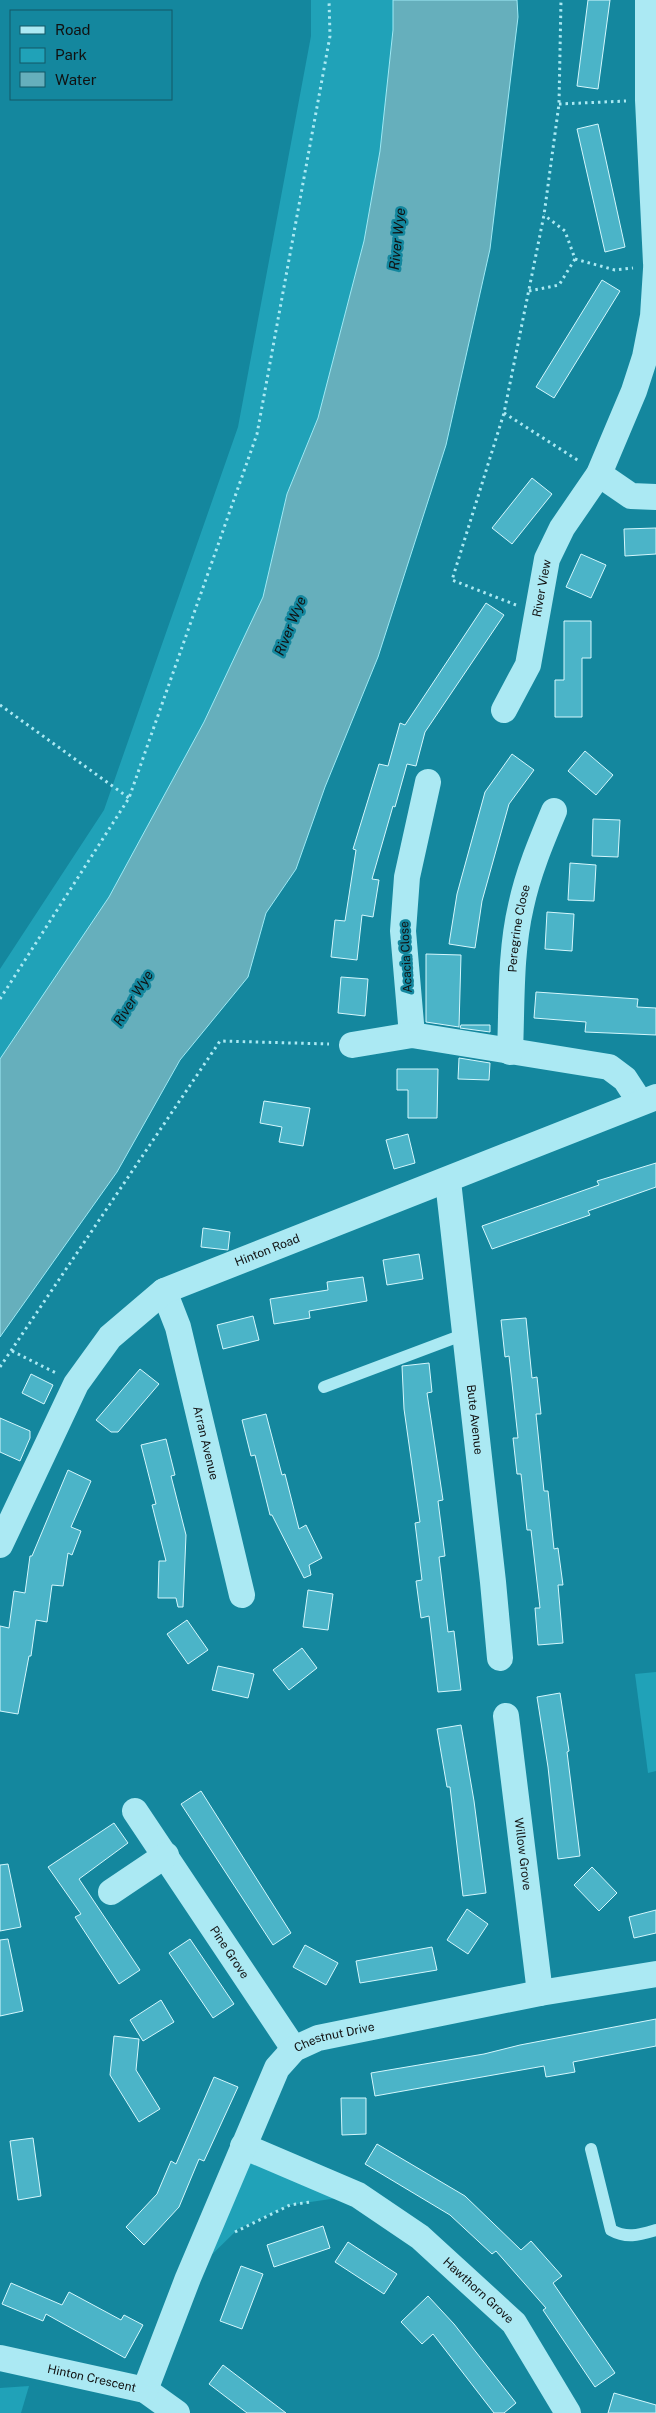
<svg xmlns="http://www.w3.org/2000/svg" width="656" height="2413" font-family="'Public Sans',sans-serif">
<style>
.green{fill:#20a2b8}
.water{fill:#66afbc;stroke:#9eeaf6}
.building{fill:#4bb4c8;stroke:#d4f7fd}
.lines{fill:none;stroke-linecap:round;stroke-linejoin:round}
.path{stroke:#abe9f3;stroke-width:3;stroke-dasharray:2.5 4;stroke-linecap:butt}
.lane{stroke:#abe9f3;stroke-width:12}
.street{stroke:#abe9f3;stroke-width:26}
.labels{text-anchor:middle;stroke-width:5;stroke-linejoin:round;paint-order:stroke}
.street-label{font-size:12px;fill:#111;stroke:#14879e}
.water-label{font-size:14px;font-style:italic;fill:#111;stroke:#14879e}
</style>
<rect width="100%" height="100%" fill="#14879e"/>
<g class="green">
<path d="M311 0H393V30L380 151 364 241 318 418 287 494 263 597 204 722 109 898 0 1059V969L104 810 238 427 311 36Z"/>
<path d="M656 1672V1771L648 1773 635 1674Z"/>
<path d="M243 2146 358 2195 290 2205 238 2229 188 2278Z"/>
<path d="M29 2386 21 2413H0V2388Z"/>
</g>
<path class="water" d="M393 0H517L518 17 490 249 446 445 378 657 325 787 296 869 266 913 248 977 180 1060 117 1172 0 1337V1059L109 897 204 722 263 597 287 494 318 418 364 241 380 151 393 30Z"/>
<g class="building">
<path d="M588 0H610L598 89 577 86Z"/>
<path d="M598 124 625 247 605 252 577 129Z"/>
<path d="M602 280 620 291 554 398 536 387Z"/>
<path d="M532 478 552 494 512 544 492 528Z"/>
<path d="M656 528V554L625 556 624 529Z"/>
<path d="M581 554 606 565 591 598 566 587Z"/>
<path d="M486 603 504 615 425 732 416 766 407 764 395 807 393 806 372 879 379 880 373 917 362 915 357 960 331 957 335 920 345 921 356 850 353 849 379 764 388 766 400 723 405 725Z"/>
<path d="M564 621H591V658H582V717H555V680H564Z"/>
<path d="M585 751 613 775 596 795 568 771Z"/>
<path d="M512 754 534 770 509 804 482 901 475 948 449 944 457 894 485 792Z"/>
<path d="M593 819 620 820 618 857 592 856Z"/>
<path d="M570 863 596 865 594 901 568 900Z"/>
<path d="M547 912 574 914 572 951 545 949Z"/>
<path d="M426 954 461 955 459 1027 426 1022Z"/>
<path d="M341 977 368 979 365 1016 338 1013Z"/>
<path d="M536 992 638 999 637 1007 656 1008V1035L585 1032 586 1022 534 1018Z"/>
<path d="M461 1025H490V1032L460 1028Z"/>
<path d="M459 1058 490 1063 489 1080 458 1079Z"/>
<path d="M397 1069H438L437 1118H408V1090H397Z"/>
<path d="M264 1101 310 1108 303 1146 279 1142 282 1127 260 1123Z"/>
<path d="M408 1134 415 1163 394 1169 386 1140Z"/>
<path d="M656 1163V1187L588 1211 590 1215 492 1249 482 1226 599 1185 597 1181Z"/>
<path d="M203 1228 230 1232 228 1250 201 1247Z"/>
<path d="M419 1254 423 1279 387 1285 383 1260Z"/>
<path d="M363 1277 367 1301 309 1311 310 1318 274 1324 270 1299 328 1290 327 1282Z"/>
<path d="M253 1316 259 1340 223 1349 217 1325Z"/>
<path d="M526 1318 532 1378 537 1377 541 1414H536L544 1491H548L554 1549 558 1548 563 1585H558L563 1643 538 1645 535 1608H540L531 1530H527L521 1474H517L513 1438H518L509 1356 505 1357 501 1320Z"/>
<path d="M429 1363 432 1392 427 1393 443 1500 438 1501 445 1556 439 1557 448 1632 454 1631 461 1690 438 1692 429 1616 421 1618 416 1581 422 1580 415 1523 420 1522 404 1409 402 1366Z"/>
<path d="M140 1369 159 1384 118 1432H111L96 1420Z"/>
<path d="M31 1374 53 1385 44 1404 22 1393Z"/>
<path d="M266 1414 282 1475 285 1474 299 1529 306 1525 322 1558 309 1565 311 1575 304 1578 272 1515H270L255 1455 251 1456 242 1420Z"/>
<path d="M0 1418 30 1431V1438L20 1461 0 1452Z"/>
<path d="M166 1439 175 1475 171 1476 186 1535 183 1607H178L176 1598H158L159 1561H166L152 1505 156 1504 141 1445Z"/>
<path d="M68 1470 91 1481 71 1527 81 1531 72 1555 68 1553 63 1586 52 1585 47 1622 36 1620 31 1656H29L18 1714 0 1711V1626L9 1628 14 1591 25 1593 30 1556H32Z"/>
<path d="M308 1590 333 1594 328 1630 303 1627Z"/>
<path d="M187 1620 208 1650 188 1664 167 1634Z"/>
<path d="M302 1648 317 1668 289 1690 273 1670Z"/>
<path d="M218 1666 254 1674 248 1698 212 1690Z"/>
<path d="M560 1693 569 1751 567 1752 580 1856 558 1859 548 1767 537 1697Z"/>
<path d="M461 1725 474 1801 486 1893 463 1896 450 1787H447L437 1729Z"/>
<path d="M201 1791 291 1933 273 1945 181 1804Z"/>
<path d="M114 1823 128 1843 79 1879 140 1970 119 1984 75 1917 81 1914 48 1867Z"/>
<path d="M8 1864 21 1927 0 1931V1865Z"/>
<path d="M592 1867 617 1893 599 1911 574 1885Z"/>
<path d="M467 1909 488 1924 468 1954 447 1940Z"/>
<path d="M656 1910V1933L634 1938 629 1917Z"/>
<path d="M8 1939 23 2011 0 2016V1940Z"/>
<path d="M190 1939 234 2004 213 2018 169 1953Z"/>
<path d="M305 1945 338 1963 326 1985 293 1967Z"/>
<path d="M432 1947 437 1970 360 1983 356 1961Z"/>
<path d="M161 2000 174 2022 143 2041 130 2020Z"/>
<path d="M656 2019V2046L573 2062 575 2072 546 2077 544 2066 375 2096 371 2073 484 2054 520 2045Z"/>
<path d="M114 2036 139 2039 136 2070 160 2109 139 2122 110 2075Z"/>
<path d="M214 2077 238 2087 204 2161 199 2159 179 2207 144 2245 126 2227 157 2194 171 2161 176 2164Z"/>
<path d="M341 2098H366V2134L342 2135Z"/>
<path d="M33 2138 41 2196 18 2200 10 2141Z"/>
<path d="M377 2144 465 2196 521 2250 531 2241 562 2276 553 2283 615 2373 595 2387 543 2310 546 2308 496 2251 492 2254 450 2215 365 2164Z"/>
<path d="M323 2226 330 2248 274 2267 267 2245Z"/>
<path d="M348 2242 397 2274 384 2294 335 2262Z"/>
<path d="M241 2266 263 2274 242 2329 220 2321Z"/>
<path d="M11 2283 62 2305 69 2292 121 2320 124 2315 143 2325 125 2358 46 2314 43 2321 2 2304Z"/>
<path d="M428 2296 454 2324 516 2403 504 2413H494L433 2334 422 2344 401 2322Z"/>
<path d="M223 2365 286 2413H247L209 2384Z"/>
<path d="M614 2393 656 2405V2413H608Z"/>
</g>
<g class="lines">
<g class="path">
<path d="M559 104 626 101"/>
<path d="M575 259 615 270 633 268"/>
<path d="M529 291 559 285 575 259 565 231 544 215"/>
<path d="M504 413 579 461"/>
<path d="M516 605 452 580 504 413 544 215 559 104 561 0"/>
<path d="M0 705 129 798"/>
<path d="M0 999 129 798 257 434 330 36 329 0"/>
<path d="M12 1351 56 1373"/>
<path d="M0 1367 220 1041 329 1044"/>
<path d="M235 2232 290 2205 310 2202"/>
</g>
<g class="lane">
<path d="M324 1387 465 1334"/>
<path d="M591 2149 611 2230C627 2239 639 2235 656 2230"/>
</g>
<g class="street">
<path d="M648 0V100L656 263"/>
<path d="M599 474 631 496 656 497"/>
<path id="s1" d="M504 710 528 665 547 559 562 528 599 474 634 391 645 357 653 316 656 269"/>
<path d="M412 1035 403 931 407 877 428 782"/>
<path d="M352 1045 412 1035 609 1067 625 1079 640 1102"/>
<path id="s2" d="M510 1052C512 1004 510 953 521 906 528 873 541 842 554 811"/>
<path id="s3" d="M448 1181 493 1582 500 1658"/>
<path id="s4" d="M164 1291 178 1327 242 1595"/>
<path id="s5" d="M0 1545 76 1384 110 1337 164 1291 656 1097"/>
<path id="s6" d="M506 1716 540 1993"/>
<path id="s7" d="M135 1811 294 2049"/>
<path d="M111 1892 166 1855"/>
<path id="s8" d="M243 2146 358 2195 420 2237 514 2323 568 2413"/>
<path id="s9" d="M0 2358 145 2390 177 2413"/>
<path id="s10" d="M145 2390 188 2278 277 2068 294 2049 318 2038 540 1993 656 1974"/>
</g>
</g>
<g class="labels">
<g class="street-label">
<text dy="4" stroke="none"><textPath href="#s1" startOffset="129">River View</textPath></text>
<text dy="4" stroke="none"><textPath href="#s2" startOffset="124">Peregrine Close</textPath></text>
<text transform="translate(406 957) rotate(-93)" y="4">Acacia Close</text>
<text dy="4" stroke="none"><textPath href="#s5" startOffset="418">Hinton Road</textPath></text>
<text dy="4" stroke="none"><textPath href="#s3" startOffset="240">Bute Avenue</textPath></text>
<text dy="4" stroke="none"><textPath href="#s4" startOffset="158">Arran Avenue</textPath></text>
<text dy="4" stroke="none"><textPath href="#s6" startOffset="139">Willow Grove</textPath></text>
<text dy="4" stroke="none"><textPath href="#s7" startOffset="170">Pine Grove</textPath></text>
<text dy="4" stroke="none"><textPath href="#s10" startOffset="416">Chestnut Drive</textPath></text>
<text dy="4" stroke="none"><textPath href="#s8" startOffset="279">Hawthorn Grove</textPath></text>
<text dy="4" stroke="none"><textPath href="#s9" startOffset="94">Hinton Crescent</textPath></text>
</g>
<g class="water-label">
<text transform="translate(397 239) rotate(-84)" y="5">River Wye</text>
<text transform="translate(290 626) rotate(-68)" y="5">River Wye</text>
<text transform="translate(133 998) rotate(-58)" y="5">River Wye</text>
</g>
</g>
<rect x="10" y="10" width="162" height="90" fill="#14879e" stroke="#135866"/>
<rect x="20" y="26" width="25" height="8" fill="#abe9f3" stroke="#135866"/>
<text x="55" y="35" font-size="15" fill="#111111">Road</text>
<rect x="20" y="48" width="25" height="15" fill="#20a2b8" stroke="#135866"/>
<text x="55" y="60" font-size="15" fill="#111111">Park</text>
<rect x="20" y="72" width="25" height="15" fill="#66afbc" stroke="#135866"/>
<text x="55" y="85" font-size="15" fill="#111111">Water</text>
</svg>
